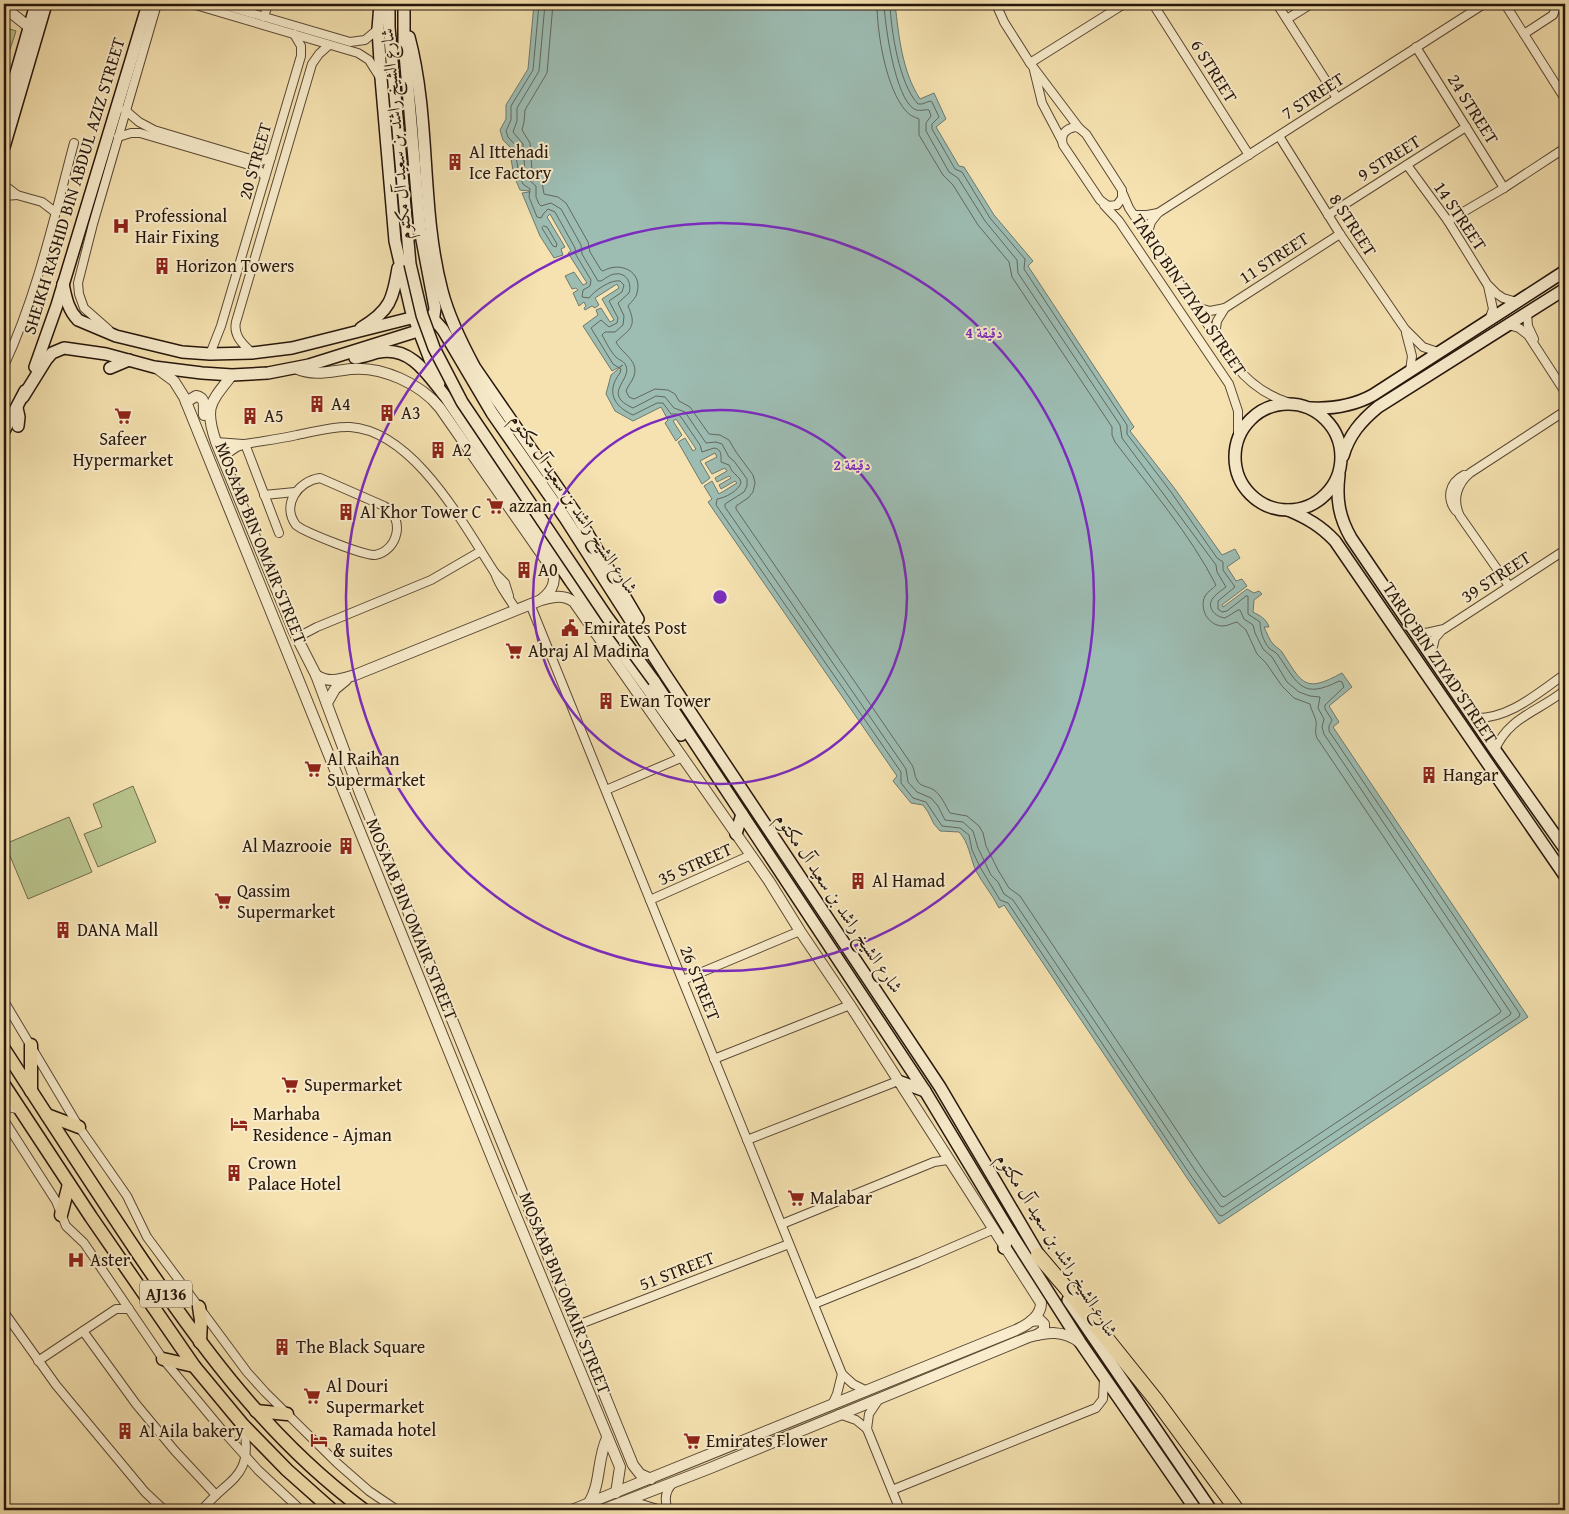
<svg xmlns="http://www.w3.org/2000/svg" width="1569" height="1514" font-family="'Gentium Book Plus',Amiri,serif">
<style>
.green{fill:#b9c48d;stroke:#706c4c}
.water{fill:#9dbcb2;stroke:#6d796f}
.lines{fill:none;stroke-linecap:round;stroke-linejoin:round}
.shore{stroke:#62685e;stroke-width:1}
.minor-casing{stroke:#5a4834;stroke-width:10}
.tertiary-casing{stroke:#5a4834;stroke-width:12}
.secondary-casing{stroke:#26150b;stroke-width:14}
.primary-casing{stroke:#26150b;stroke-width:15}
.trunk-casing{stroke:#26150b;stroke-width:16}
.minor{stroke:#f8eccc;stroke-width:8}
.tertiary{stroke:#f8eccc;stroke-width:10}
.secondary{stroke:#f8eccc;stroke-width:11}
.primary{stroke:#f5e2b0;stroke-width:12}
.trunk{stroke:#f5e2b0;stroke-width:14}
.secondary-bridge-casing{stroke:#26150b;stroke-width:14;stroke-linecap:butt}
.secondary-bridge{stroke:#f8eccc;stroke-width:11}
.ring{fill:none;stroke:#7b2cbf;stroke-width:2.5}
.labels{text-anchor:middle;stroke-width:4;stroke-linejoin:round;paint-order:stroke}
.shield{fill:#f8eccc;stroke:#655645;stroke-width:1}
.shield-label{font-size:16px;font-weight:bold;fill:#26150b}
.street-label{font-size:18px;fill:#26150b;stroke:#f8eccc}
.poi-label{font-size:18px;fill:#26150b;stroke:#f8eccc;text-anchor:start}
.centre{fill:#7b2cbf;stroke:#f8eccc;stroke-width:2.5}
.ring-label{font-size:15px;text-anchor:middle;font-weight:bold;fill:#7b2cbf;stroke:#f8eccc;stroke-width:4;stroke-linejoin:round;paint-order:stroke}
</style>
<rect width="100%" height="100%" fill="#f5e2b0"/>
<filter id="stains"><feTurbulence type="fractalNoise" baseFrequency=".004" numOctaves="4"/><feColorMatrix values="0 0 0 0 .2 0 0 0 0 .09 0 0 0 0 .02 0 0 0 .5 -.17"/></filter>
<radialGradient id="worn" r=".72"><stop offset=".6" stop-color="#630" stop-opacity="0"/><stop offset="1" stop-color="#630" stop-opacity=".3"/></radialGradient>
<g class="green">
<path d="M4 27 16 31 4 68Z"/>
<path d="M133 786 156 842 98 867 84 834 102 827 93 804Z"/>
<path d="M69 817 92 872 28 899 5 844Z"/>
</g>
<path class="water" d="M534 4H895C899 37 902 71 920 99L934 93 946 119 936 127 959 166 964 167 994 215 1033 261 1028 266 1134 427 1130 431 1175 489 1222 555 1235 549 1240 558 1227 567 1236 581 1242 579 1247 586 1222 605 1223 607 1247 589 1254 593 1259 591 1262 594 1254 600 1253 612C1260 616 1266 618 1269 627H1264C1267 633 1269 640 1274 645 1277 648 1280 649 1282 652 1303 685 1305 693 1342 673L1352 687 1329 706 1339 722 1333 727 1528 1017 1219 1224 1187 1178 1004 905 999 908C992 894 983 884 976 871 970 858 969 842 959 832L940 831 934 824 928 812 923 805 911 803 893 781 897 776 708 502 712 499 704 486 712 481 719 494 737 483 735 481 721 489 719 485 731 478 729 476 717 482 715 478 727 471 725 468 712 474 705 463 717 457 715 453 700 461 710 478 702 484 678 442 685 438 693 451 696 449 676 419 673 421 682 435 676 441 665 423 668 420 661 407 633 421 615 411 606 394 611 375 623 365 612 371 583 326 598 315 596 310 601 308 610 322 614 320 602 299 619 288 617 284 595 298 599 305 595 308 592 306 585 310 584 308 586 306 584 302 579 306 573 293 578 290 576 288 572 289 565 276 574 272 583 285 587 283 568 253 571 251 550 214 547 217 565 247 561 249 563 255 554 258 540 236 522 193 529 192V191L520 190 514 176 510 153 513 150 503 140 500 130 506 119V105L528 69Z"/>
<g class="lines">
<g class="shore">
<path d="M539 4 533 70 511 106V120L506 131 508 137 518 148 516 156 519 175 523 184 530 189 529 197 537 217 541 218 544 213 548 209 555 212 575 248 576 255 591 280 590 286 583 290 582 297 589 298C594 291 611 279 620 281L624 285 622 292 609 301 618 318 617 323 609 327 601 320 591 328 613 364 621 369 620 373C606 391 613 406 633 415L657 403H663L671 414H677L681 417 700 445 702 452 714 448C722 449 721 456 721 462L729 465 732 471 740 479 741 483C738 491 725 498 717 499L716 505 901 772V783L913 798 926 802 942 826 960 828 969 835 972 850 980 867 1000 900 1008 903 1191 1176 1219 1215 1222 1216 1519 1017 1520 1014 1329 731V726L1332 720 1325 709V705L1344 687 1342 682 1339 681C1302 700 1298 684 1278 655 1276 652 1272 651 1269 648 1263 641 1260 630 1260 622L1248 614V596H1246L1227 611 1222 612 1218 609V601L1235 587 1223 570V562L1217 558 1171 492 1127 434V425L1024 269 1025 259 990 218 962 172 955 169 932 129V124L939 117 932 102 930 101 922 104H918C899 84 891 30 890 4"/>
<path d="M545 4 539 71 517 108V121L513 132 523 144 525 173 528 179 536 186V197L539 204 541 206 551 203 561 209 581 245 582 254 598 281H601C605 279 610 274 615 274 627 272 632 284 629 293L618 303 624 316 623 325 615 332H605L602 335C606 342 611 353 617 358 621 361 624 361 626 366 632 380 601 394 633 408L656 396 665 397 674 408 685 412 706 443 716 442 722 444 729 457 734 461 747 479V486L744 492 725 504V507L906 769 908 782 917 792 931 798 938 806 945 820 963 822 973 831 978 848 991 875 998 882 1004 894 1013 900 1196 1172 1220 1206 1223 1207 1510 1015 1511 1013 1324 734 1322 727 1324 719 1318 708 1320 697 1310 696 1299 692 1287 682 1272 657 1263 649 1255 633 1253 625 1244 619 1240 610H1238L1225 618C1215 617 1206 607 1213 598 1217 593 1222 590 1226 587L1217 572 1216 565 1122 438 1120 425 1018 273 1017 260 985 221 958 178 949 172 926 131V123L931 116 929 110C924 109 919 112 914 109 895 97 885 26 884 4"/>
<path d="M553 4 547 73 525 110 524 122 522 130 530 143 532 171 542 182 544 194 558 197 566 203 588 242 590 252 601 270 603 271C620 261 643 271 637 293 636 298 631 302 628 306 638 328 629 329 616 342 622 354 639 360 634 376 632 382 628 385 626 391L629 397 634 399 655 389 668 390 675 394 679 401 690 407 709 434 720 435 729 440 736 452 753 475 755 483 753 492 748 498 736 506V509L912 765C915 770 914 776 917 780 920 787 928 786 934 790 942 796 945 805 950 813L967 816 979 826 983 833 986 846 998 870 1009 888 1020 896 1202 1168 1222 1196 1225 1197 1500 1013 1501 1011 1317 738C1314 731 1317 727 1316 721 1315 716 1311 710 1310 704L1294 698 1282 686 1266 663 1257 654 1246 630 1237 622C1232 623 1228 626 1222 626 1208 625 1199 609 1205 596 1208 591 1213 589 1216 585 1190 534 1150 488 1115 442L1112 435V427L1012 277 1009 262 978 225 953 185 943 175 919 135V119C914 117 909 115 906 111 886 89 877 33 877 4"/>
<path d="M544 226 547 227 557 244 556 247 553 246 542 228Z"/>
</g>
<g class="minor-casing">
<g id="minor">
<path d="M192 4 358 53 369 60 379 76"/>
<path d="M220 4 350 42 365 40 378 29"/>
<path d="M996 4 1004 22 1030 63 1079 128"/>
<path d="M1153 4 1249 155"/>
<path d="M1277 4 1337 98"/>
<path d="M1505 4 1565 99"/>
<path d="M264 17 268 4"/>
<path d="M1287 19 1311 4"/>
<path d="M1524 34 1553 15 1557 4"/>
<path d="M1416 47 1504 188"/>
<path d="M1030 63 1124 4"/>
<path d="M1034 70 1042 103 1062 141"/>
<path d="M125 110 139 122 154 130 254 160 261 161 271 157"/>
<path d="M1075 127 1079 128 1086 134 1122 190V198L1117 205 1108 206 1100 200 1063 145C1060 135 1065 129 1075 127Z"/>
<path d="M1279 136 1340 234 1405 329 1423 347 1438 352"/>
<path d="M118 137 131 133H140L249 165 260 171 265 177"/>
<path d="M1407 165 1448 221 1487 284 1497 294 1503 298 1517 302"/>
<path d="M4 185 17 195 42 202 55 212"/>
<path d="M1123 194 1129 208 1235 365C1250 384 1267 396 1290 403"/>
<path d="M4 196 17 195"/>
<path d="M1104 205 1119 221 1229 384 1238 411V439"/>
<path d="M1134 215H1147L1158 213"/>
<path d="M1328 215 1466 127"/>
<path d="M1448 221 1504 188 1565 148"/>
<path d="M1147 235 1151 222 1158 213 1484 4"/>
<path d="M1488 286 1493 309 1489 320"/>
<path d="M1196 307 1210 311 1225 308 1340 234"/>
<path d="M1527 314 1528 326 1534 339"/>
<path d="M1508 325 1519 328 1528 335 1565 392"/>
<path d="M109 330 84 308 79 294 78 283 93 224 157 4"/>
<path d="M1406 333 1412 356 1410 371"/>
<path d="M1215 336 1217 321 1225 308"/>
<path d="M252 353C243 344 233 336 236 322L312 64 319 54 329 45"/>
<path d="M210 354 221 326 301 56V46L294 34"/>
<path d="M4 366C37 295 54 218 74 143"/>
<path d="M216 442 243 444"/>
<path d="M245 444 279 533"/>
<path d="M222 457 237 447 245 444C262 441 280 439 297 435 314 432 332 426 350 427 414 431 463 524 495 573 499 587 509 597 516 610"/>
<path d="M320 478 384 506C406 518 398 551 375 555 365 556 304 532 296 525 281 505 298 481 320 478Z"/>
<path d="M264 495 295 492"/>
<path d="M1456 511C1446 498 1449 483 1464 475"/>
<path d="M495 573 505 583 509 596"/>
<path d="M1509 586 1460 516C1452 500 1457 484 1470 473L1565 411"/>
<path d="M530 604 842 1374 853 1384 867 1391"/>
<path d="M1414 631 1426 633 1444 629 1565 550"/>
<path d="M296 638 317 627 431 580 481 551"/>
<path d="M1431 655 1435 638 1442 630"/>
<path d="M1473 718C1508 720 1538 693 1565 674"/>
<path d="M1495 750C1508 717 1540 711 1565 690"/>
<path d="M606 790 683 757"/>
<path d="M650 900 751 855"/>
<path d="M683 980 800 931"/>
<path d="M4 1001 79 1127 127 1196 147 1237 247 1372 265 1392 337 1463 369 1491 397 1510"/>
<path d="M714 1059 850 1005"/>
<path d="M4 1106 21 1110"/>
<path d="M4 1120 56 1201 66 1226 84 1243 163 1359 222 1430 258 1470 301 1510"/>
<path d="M747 1140 898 1081"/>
<path d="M782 1224 934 1162 948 1160"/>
<path d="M814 1304 918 1262 992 1230"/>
<path d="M4 1312 56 1385 145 1492 164 1510"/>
<path d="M575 1326 789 1244"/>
<path d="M83 1331 136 1404 175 1451 216 1495"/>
<path d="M38 1361 116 1309H129"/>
<path d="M879 1399 869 1414 867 1429 900 1510"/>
<path d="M832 1405 837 1394 842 1374"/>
<path d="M839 1414 856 1420 867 1429"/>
<path d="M892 1490 1096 1408 1103 1399 1104 1379"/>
<path d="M628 1500 661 1510"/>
<path d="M202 1510C230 1476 253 1479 244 1427"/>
<path d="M668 1510C664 1500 665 1491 673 1483"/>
</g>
</g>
<g class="tertiary-casing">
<g id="tertiary">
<path d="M4 11 14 15 29 27"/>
<path d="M155 367 174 381 184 397 497 1170 620 1467 616 1493"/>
<path d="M295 368C315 377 331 371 351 369 382 366 421 384 440 408L552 569C557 582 552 591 542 599"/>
<path d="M232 375C210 403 204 407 216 442L294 632 316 675 360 793 633 1465 640 1474 651 1479"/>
<path d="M186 402 196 396C207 398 203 407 204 415"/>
<path d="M316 675C329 684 341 679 355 675L541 600C553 597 563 594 574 602L769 881 800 931 850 1005 1041 1303C1041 1317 1027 1325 1016 1330L572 1510"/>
<path d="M327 703 335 689 346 680"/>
<path d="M1031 1321 1040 1320 1044 1324V1330L1037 1335"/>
<path d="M589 1503C601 1484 597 1459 607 1438"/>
<path d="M602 1510 708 1469 1029 1337C1048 1332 1063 1330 1079 1342"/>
</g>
</g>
<g class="secondary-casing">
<g id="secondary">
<path d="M380 4 378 29 381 78 395 241 411 310 439 383"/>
<path d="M389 4V27L410 264"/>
<path d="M409 37C431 120 420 208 442 291 449 318 462 344 475 368L576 514 638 619"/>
<path d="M4 115 36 4"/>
<path d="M4 147 46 4"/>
<path d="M63 284C66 298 68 310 78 320L116 336 182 352 210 354 252 353 292 348 419 316C431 315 436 321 443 330L492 413 565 518 665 674 940 1087 1043 1262"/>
<path d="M361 328C390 311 393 299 398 268"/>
<path d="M355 358C363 357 371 354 379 352 411 346 428 375 445 396L571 582 681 735"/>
<path d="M35 367 57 305 148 4"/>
<path d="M110 368 129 360"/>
<path d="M23 397 46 360 52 353 64 348 106 354 154 367 202 373 232 375 268 373 309 365 424 329 433 323 435 308 420 229 404 42V4"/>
<circle cx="1288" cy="457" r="53"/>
<path d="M17 408 19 417 18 426"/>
<path d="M1311 408C1334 409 1353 406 1373 395L1565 271"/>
<path d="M4 431 25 391"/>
<path d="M1343 456C1349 435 1361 421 1378 407L1565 289"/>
<path d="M1339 475C1336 499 1339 517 1351 538L1495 750 1565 849"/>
<path d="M1288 510C1307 518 1321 526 1335 541L1565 876"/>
<path d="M654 681 925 1091 1010 1232 1080 1342 1196 1510"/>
<path d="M736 834 742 814"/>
<path d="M898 1081 925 1091"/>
<path d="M1004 1248 1010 1232"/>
<path d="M1068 1300 1211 1510"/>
</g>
</g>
<g class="primary-casing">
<g id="primary">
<path d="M31 1045V1091"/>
<path d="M4 1049C48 1117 92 1185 137 1252 202 1348 270 1441 364 1510"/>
<path d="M4 1085 91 1217 194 1366 243 1425 287 1470 332 1510"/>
<path d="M47 1115 79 1127"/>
<path d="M61 1215 69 1184"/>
<path d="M199 1307 201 1320 200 1342"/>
<path d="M163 1359 194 1366"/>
<path d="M256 1411 287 1414"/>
</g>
</g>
<g class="trunk-casing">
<path id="trunk" d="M1038 1255 1067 1289 1156 1400 1237 1510"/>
</g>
<use href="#minor" class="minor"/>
<use href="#tertiary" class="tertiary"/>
<use href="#secondary" class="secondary"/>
<use href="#primary" class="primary"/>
<use href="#trunk" class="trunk"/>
<g class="secondary-bridge-casing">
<path id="secondary-bridge" d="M410 264 422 315 434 348 462 402 607 617 654 681"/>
</g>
<use href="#secondary-bridge" class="secondary-bridge"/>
</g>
<g class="ring">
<circle cx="720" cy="597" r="187"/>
<circle cx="720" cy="597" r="374"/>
</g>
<defs>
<g id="building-bare" transform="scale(1.35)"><path d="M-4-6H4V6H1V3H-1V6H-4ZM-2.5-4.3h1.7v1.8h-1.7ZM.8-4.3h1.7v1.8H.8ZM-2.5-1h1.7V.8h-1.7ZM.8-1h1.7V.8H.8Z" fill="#8f2418" stroke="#f8eccc" stroke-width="2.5" paint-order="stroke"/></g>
<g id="hospital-bare" transform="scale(1.35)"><path d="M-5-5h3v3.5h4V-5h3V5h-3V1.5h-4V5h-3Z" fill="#8f2418" stroke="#f8eccc" stroke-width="2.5" paint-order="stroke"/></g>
<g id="supermarket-bare" transform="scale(1.35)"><path d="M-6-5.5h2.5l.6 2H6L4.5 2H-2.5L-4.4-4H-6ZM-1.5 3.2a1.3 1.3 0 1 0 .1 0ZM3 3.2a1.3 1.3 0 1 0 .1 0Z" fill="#8f2418" stroke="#f8eccc" stroke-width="2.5" paint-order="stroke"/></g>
<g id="civic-bare" transform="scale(1.35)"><path d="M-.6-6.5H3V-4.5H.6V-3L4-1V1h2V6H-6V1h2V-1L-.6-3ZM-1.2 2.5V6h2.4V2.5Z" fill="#8f2418" stroke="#f8eccc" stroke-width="2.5" paint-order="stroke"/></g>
<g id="hotel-bare" transform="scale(1.35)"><path d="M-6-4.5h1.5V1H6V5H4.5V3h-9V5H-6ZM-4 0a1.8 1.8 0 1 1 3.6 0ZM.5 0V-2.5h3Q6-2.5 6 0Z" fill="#8f2418" stroke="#f8eccc" stroke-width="2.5" paint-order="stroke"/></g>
</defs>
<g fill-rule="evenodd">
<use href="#building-bare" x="455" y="162"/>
<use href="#hospital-bare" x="121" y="226"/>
<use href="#building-bare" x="162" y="266"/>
<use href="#building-bare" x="317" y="404"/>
<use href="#building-bare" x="387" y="413"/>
<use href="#supermarket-bare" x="123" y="416"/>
<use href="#building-bare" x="250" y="416"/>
<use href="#building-bare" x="438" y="450"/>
<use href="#supermarket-bare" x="495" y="506"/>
<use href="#building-bare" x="346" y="512"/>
<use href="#building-bare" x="524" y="570"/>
<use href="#civic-bare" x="570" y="628"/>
<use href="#supermarket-bare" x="514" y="651"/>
<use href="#building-bare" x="606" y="701"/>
<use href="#supermarket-bare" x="313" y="769"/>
<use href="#building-bare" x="1429" y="775"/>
<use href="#building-bare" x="346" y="846"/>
<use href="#building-bare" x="858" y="881"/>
<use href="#supermarket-bare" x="223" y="901"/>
<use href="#building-bare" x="63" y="930"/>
<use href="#supermarket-bare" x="290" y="1085"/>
<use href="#hotel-bare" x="239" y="1124"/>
<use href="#building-bare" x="234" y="1173"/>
<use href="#supermarket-bare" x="796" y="1198"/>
<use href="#hospital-bare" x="76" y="1260"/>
<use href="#building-bare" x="282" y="1347"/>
<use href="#supermarket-bare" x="312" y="1396"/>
<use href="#building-bare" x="125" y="1431"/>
<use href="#hotel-bare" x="319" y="1440"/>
<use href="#supermarket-bare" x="692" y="1441"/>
</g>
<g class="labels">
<rect class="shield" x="140" y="1280.5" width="52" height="27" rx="4"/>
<g class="shield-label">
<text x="166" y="1300">AJ136</text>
</g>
<g class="street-label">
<text transform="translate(1214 71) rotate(58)" y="6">6 STREET</text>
<text transform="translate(1313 96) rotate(-33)" y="6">7 STREET</text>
<text transform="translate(1473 109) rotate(58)" y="6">24 STREET</text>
<text transform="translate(396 134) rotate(-95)" y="6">شارع الشيخ راشد بن سعيد آل مكتوم</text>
<text transform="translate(1389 158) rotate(-32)" y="6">9 STREET</text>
<text transform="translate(255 161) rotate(-74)" y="6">20 STREET</text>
<text transform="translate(74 186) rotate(-73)" y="6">SHEIKH RASHID BIN ABDUL AZIZ STREET</text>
<text transform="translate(1460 216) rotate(56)" y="6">14 STREET</text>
<text transform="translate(1353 225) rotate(57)" y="6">8 STREET</text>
<text transform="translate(1274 258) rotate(-33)" y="6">11 STREET</text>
<text transform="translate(1189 295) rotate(56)" y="6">TARIQ BIN ZIYAD STREET</text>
<text transform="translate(574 504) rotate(56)" y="6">شارع الشيخ راشد بن سعيد آل مكتوم</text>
<text transform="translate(261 543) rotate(68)" y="6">MOSAAB BIN OMAIR STREET</text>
<text transform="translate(1496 577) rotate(-33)" y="6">39 STREET</text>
<text transform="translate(1440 663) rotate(56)" y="6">TARIQ BIN ZIYAD STREET</text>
<text transform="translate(695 864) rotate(-24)" y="6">35 STREET</text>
<text transform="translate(839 903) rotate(56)" y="6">شارع الشيخ راشد بن سعيد آل مكتوم</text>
<text transform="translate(412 919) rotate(68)" y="6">MOSAAB BIN OMAIR STREET</text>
<text transform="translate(700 983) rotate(68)" y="6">26 STREET</text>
<text transform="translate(1057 1245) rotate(58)" y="6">شارع الشيخ راشد بن سعيد آل مكتوم</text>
<text transform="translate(677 1271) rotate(-21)" y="6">51 STREET</text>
<text transform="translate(565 1293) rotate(68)" y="6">MOSAAB BIN OMAIR STREET</text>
</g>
<g class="poi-label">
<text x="469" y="158">Al Ittehadi<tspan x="469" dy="21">Ice Factory</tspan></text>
<text x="135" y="222">Professional<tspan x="135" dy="21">Hair Fixing</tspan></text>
<text x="176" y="272">Horizon Towers</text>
<text x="331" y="410">A4</text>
<text x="401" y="419">A3</text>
<text x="264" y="422">A5</text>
<text x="123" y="445" text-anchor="middle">Safeer<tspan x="123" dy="21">Hypermarket</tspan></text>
<text x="452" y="456">A2</text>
<text x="509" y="512">azzan</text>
<text x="360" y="518">Al Khor Tower C</text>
<text x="538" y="576">A0</text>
<text x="584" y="634">Emirates Post</text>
<text x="528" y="657">Abraj Al Madina</text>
<text x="620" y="707">Ewan Tower</text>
<text x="327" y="765">Al Raihan<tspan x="327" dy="21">Supermarket</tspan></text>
<text x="1443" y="781">Hangar</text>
<text x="332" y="852" text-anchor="end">Al Mazrooie</text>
<text x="872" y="887">Al Hamad</text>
<text x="237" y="897">Qassim<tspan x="237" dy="21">Supermarket</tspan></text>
<text x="77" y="936">DANA Mall</text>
<text x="304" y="1091">Supermarket</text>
<text x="253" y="1120">Marhaba<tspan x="253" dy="21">Residence - Ajman</tspan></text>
<text x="248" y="1169">Crown<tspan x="248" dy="21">Palace Hotel</tspan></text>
<text x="810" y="1204">Malabar</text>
<text x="90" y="1266">Aster</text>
<text x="296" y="1353">The Black Square</text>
<text x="326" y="1392">Al Douri<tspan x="326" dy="21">Supermarket</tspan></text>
<text x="333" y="1436">Ramada hotel<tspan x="333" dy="21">&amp; suites</tspan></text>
<text x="139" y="1437">Al Aila bakery</text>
<text x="706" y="1447">Emirates Flower</text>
</g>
</g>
<circle cx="720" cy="597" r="8" class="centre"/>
<g class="ring-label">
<text x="984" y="338">4 دقيقة</text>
<text x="852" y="470">2 دقيقة</text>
</g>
<rect width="1569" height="1514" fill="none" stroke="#f5e2b0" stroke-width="20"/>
<rect x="5" y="5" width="1559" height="1504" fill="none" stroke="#26150b" stroke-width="2.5"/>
<rect x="10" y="10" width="1549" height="1494" fill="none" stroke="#26150b"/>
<rect width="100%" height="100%" filter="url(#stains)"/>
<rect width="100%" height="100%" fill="url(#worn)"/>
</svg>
